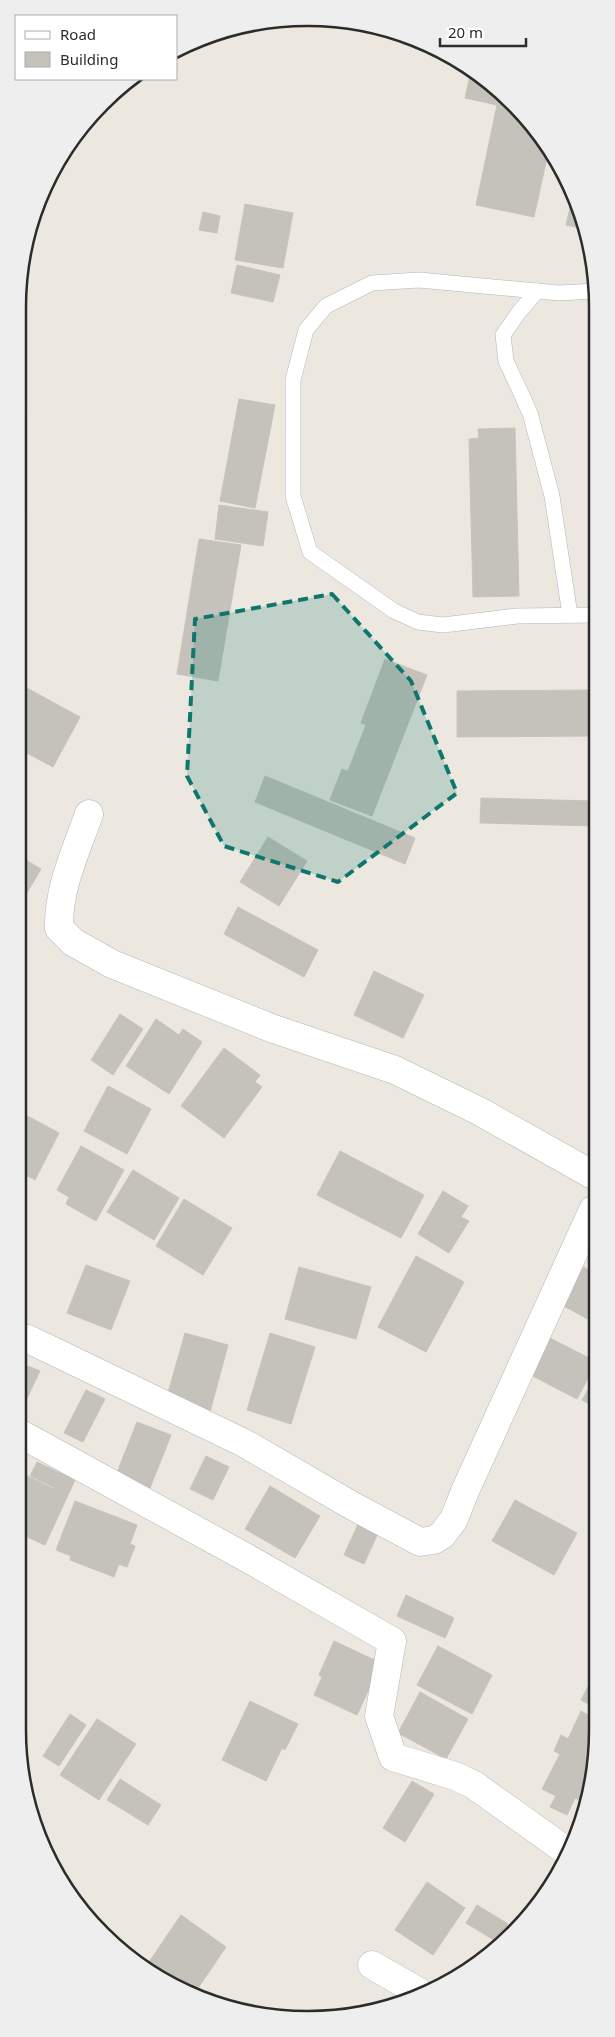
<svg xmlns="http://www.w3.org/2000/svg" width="615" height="2037" font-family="'Noto Sans',sans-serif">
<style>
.building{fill:#c5c2bb;stroke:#c7c4ba}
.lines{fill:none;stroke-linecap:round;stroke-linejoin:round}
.service-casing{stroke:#b3b4be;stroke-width:16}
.minor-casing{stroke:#b3b4be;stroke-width:29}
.service{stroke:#fff;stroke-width:15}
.minor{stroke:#fff;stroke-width:28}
.marked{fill:#0f766e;fill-opacity:0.2;stroke:#0f766e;stroke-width:4;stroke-dasharray:10 6;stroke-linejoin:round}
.rim{fill:none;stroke:#2c2c2c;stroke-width:2.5}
</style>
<rect width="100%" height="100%" fill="#ece8e0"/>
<g class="building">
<path d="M471 71 525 116 548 153 534 217 476 205 497 105 465 98Z"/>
<path d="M572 199H576L584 229 566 225Z"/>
<path d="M245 204 293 213 283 268 235 260Z"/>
<path d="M203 212 220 216 217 233 199 230Z"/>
<path d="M237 265 280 275 273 302 231 293Z"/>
<path d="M239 399 275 405 255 508 220 501Z"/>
<path d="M515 428 519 596 473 597 469 439 479 438 478 429Z"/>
<path d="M219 505 268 512 263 546 215 539Z"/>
<path d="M199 539 241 545 218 681 177 674Z"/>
<path d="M385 659 427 675 372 816 330 800 342 769 348 771 366 725 361 723Z"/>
<path d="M25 687 80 717 53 767 21 750V693Z"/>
<path d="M594 690V736L457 737V691Z"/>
<path d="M265 776 415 838 405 864 255 802Z"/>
<path d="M481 798 594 801V826L480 823Z"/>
<path d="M268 837 307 861 279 906 240 882Z"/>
<path d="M21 857 41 869 21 903Z"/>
<path d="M238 907 318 950 304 977 224 934Z"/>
<path d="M374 971 424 995 403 1038 354 1015Z"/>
<path d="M120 1014 143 1029 113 1075 91 1060Z"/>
<path d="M156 1019 179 1035 183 1029 202 1042 169 1094 126 1066Z"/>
<path d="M224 1048 260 1075 255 1082 262 1087 224 1138 181 1106Z"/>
<path d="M108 1086 151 1109 127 1154 84 1131Z"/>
<path d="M20 1112 59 1133 35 1180 20 1172Z"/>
<path d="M81 1146 124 1170 96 1221 66 1204 69 1197 57 1190Z"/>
<path d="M340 1151 424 1195 401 1238 317 1195Z"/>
<path d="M133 1170 179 1198 154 1240 107 1212Z"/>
<path d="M443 1191 468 1206 461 1217 469 1221 449 1253 418 1234Z"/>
<path d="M184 1199 232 1228 203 1275 156 1246Z"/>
<path d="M593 1240V1259L585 1254Z"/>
<path d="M416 1256 464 1282 426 1352 378 1327Z"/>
<path d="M86 1265 130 1281 111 1330 67 1313Z"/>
<path d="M299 1267 371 1287 356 1339 285 1319Z"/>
<path d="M584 1267 593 1273V1322L562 1305Z"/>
<path d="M185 1333 228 1345 210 1412 166 1400Z"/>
<path d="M270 1333 315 1347 291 1424 247 1410Z"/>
<path d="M546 1336 593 1360V1369L577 1399 527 1373Z"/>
<path d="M19 1364 27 1368 28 1366 40 1371 19 1415Z"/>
<path d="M593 1381V1406L582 1400Z"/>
<path d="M86 1390 105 1399 83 1442 64 1433Z"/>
<path d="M137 1422 171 1435 150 1488 116 1475Z"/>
<path d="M206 1456 229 1467 213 1500 190 1489Z"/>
<path d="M37 1462 75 1480 45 1545 18 1533V1495L27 1476 54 1489 55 1488 30 1476Z"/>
<path d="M270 1486 320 1516 295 1558 245 1529Z"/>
<path d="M515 1500 577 1533 554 1575 492 1541Z"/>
<path d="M75 1501 137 1525 130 1544 135 1546 127 1567 119 1564 114 1577 70 1560 71 1556 56 1550Z"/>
<path d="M359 1522 379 1531 364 1564 344 1555Z"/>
<path d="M406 1595 454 1618 445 1638 397 1616Z"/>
<path d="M18 1615 27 1620 18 1636Z"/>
<path d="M334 1641 381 1663 357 1715 314 1695 322 1677 319 1675Z"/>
<path d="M438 1646 492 1675 472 1714 417 1685Z"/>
<path d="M592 1679V1706L581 1700Z"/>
<path d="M420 1692 468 1719 446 1759 398 1733Z"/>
<path d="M250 1701 298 1724 285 1750 282 1748 266 1781 222 1760Z"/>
<path d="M581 1711 592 1717V1786L585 1803 575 1798 567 1815 550 1807 556 1796 542 1789 560 1754 554 1751 561 1735 568 1739Z"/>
<path d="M70 1714 86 1725 59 1766 43 1756Z"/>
<path d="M97 1719 136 1744 99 1800 60 1775Z"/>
<path d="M120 1779 161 1805 148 1825 107 1800Z"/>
<path d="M412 1781 434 1794 405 1842 383 1828Z"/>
<path d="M427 1882 465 1908 433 1955 395 1930Z"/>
<path d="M477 1905 508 1924 497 1942 466 1923Z"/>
<path d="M181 1915 226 1947 194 1994 179 1989 147 1965Z"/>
</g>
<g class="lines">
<g class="service-casing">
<g id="service">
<path d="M537 291 519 312 503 335 506 361 530 413 552 496 570 615"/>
<path d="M594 615 517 616 443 625 418 622 394 611 310 552 293 496V380L306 330 326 306 372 283 419 280 559 293 595 291"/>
</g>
</g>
<g class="minor-casing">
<g id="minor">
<path d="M89 814C76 851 58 888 59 928L73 942 112 964 271 1028 395 1070 479 1111 593 1175"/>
<path d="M28 1339 244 1443 351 1505 420 1542 434 1540 442 1535 454 1519 465 1491 593 1210"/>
<path d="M19 1433 247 1558 392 1641 379 1716 393 1757 455 1776 474 1785 565 1850"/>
<path d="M372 1965 419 1992"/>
</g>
</g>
<use href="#service" class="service"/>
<use href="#minor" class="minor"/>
</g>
<path class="marked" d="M332 594 411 681 457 793 338 882 224 846 187 776 195 619Z"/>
<path d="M0 0H615V2037H0ZM307 26H308A281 281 0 0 1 589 307V1730A281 281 0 0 1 308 2011H307A281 281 0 0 1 26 1730V307A281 281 0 0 1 307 26Z" fill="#eee" fill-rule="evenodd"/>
<path class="rim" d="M307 26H308A281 281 0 0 1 589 307V1730A281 281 0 0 1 308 2011H307A281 281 0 0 1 26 1730V307A281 281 0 0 1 307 26Z"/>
<rect x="15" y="15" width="162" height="65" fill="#ffffff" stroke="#ababab"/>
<rect x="25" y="31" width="25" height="8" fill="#ffffff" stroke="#ababab"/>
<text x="60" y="40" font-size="15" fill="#2c2c2c">Road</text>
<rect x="25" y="52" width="25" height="15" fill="#c5c2bb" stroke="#ababab"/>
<text x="60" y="65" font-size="15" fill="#2c2c2c">Building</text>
<path d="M440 38v8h86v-8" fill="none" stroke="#2c2c2c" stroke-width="2.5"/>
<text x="448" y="38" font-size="15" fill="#2c2c2c" stroke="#ffffff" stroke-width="4" paint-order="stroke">20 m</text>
</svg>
